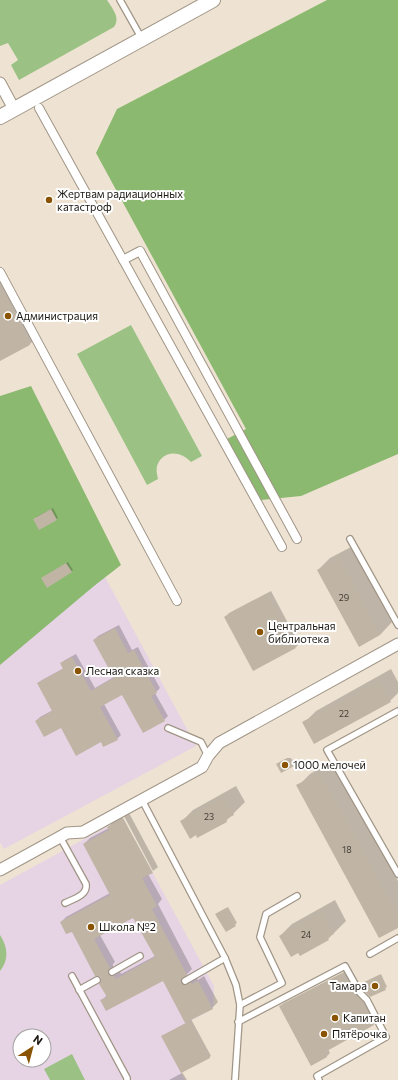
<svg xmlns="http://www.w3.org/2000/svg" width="398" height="1080" font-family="Commissioner,sans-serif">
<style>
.education{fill:#e6d4e4;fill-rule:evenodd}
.green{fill:#9bc284}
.forest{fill:#8bb96f}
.shadow{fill:#0003;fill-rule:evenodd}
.building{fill:#c0b5a5;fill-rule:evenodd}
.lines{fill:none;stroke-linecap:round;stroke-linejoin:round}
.service-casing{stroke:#a09586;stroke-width:8}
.pedestrian-casing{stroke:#a09586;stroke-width:10}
.minor-casing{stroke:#a09586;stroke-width:13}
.tertiary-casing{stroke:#a09586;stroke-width:16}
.service{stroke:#fff;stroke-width:5.5}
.pedestrian{stroke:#fff;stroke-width:8}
.minor{stroke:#fff;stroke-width:11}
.tertiary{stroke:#fff;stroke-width:14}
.poi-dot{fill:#895301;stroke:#fff;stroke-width:1.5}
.labels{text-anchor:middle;stroke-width:4;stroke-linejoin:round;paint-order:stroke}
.number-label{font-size:9px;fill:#443e36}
.poi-label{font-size:11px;fill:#1b1711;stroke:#fff;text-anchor:start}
</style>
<rect width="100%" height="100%" fill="#eee3d2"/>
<g class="education">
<path d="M90 549 196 746 4 849 0 842V604Z"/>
<path d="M123 818 214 986 213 1009 190 1021 210 1058 181 1073 185 1080H0V885ZM20 1036H44V1060H20Z"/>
</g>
<g class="green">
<path d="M0 0H107C112 8 121 18 114 27L19 80 11 65 18 60 8 43 0 46Z"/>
<path d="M131 325 202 456 191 462C181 451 163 449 157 466 156 470 157 475 158 479L147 485 77 354Z"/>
<path d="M0 935C8 947 9 960 0 971Z"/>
<path d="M72 1054 85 1080H50L44 1069Z"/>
</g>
<g class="forest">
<path d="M327 0H398V454L301 496 261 500 225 440 246 429 96 153 117 109Z"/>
<path d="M31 386 121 565 94 586 0 665V396Z"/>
</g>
<g class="shadow">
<path d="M0 266 37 337 30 344 1 359 0 356Z"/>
<path d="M53 508 58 518 56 519 36 517Z"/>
<path d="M351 547 392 622 380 635 318 570 330 558Z"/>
<path d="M68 562 73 570 47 586 44 577Z"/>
<path d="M271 591 299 644 296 647 225 617 229 613Z"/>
<path d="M119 625 132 650 138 647 144 659 160 688 155 693 168 716 164 720 122 694 104 704 121 735 117 739 101 741 61 727 36 721 40 717 53 710 38 683 42 680 64 668 61 663 65 660 76 654 95 688 114 677 94 640 98 636Z"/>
<path d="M391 669 398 682V693L390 701 304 723 316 711Z"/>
<path d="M287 758H291L295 764 293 765 277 764Z"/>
<path d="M332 761 398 881V926L298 786 310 774Z"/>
<path d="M236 786 245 802 226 821 181 822 193 810Z"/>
<path d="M129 813 158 867 153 871 124 816Z"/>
<path d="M122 817 151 872H152L148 874 162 899 158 904 192 969 187 974 186 977 192 980 197 978 198 980 204 976 218 1002 212 1008 191 1019 211 1056 182 1072 187 1080H169L182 1073 162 1036 186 1023 163 980 102 1000 107 995 102 978 72 930 61 922 66 917 110 893 84 844 90 838 109 828V827L114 821ZM134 916 155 956 121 974 120 971H116L113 968V964L115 962 100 935Z"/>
<path d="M335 900 346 921 328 939 280 936 292 924Z"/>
<path d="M228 907 237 923 226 930 218 913Z"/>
<path d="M346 971 356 985 378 1020 374 1024 328 1049 330 1053 327 1056 311 1065 280 1007 284 1003Z"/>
<path d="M381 974 387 987 370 996 363 983Z"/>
</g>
<g class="building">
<path d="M0 287 30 345 0 361Z"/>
<path d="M51 509 57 520 39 530 33 519Z"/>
<path d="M339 558 380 635 359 647 317 570Z"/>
<path d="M66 563 72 572 47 588 41 578Z"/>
<path d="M267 594 296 648 253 671 224 617Z"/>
<path d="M115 628 128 653 134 650 141 663 157 693 151 696 165 721 143 733 122 695 100 707 118 740 103 747 101 742 76 756 61 728 44 737 35 721 52 711 37 683 63 669 60 663 72 657 91 691 114 678 93 640Z"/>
<path d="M379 681 391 702 314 744 302 722Z"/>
<path d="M285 759H290L294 766 281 773 276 764Z"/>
<path d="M320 773 398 915V928L379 938 296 785Z"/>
<path d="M224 797 234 815 226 819 227 822 197 838 196 835 190 839 180 821Z"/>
<path d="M123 818 153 873 142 878 157 906 152 909 187 975 182 979 181 983 185 985 191 982 192 984 198 981 213 1009 185 1023 163 981 106 1011 100 1000 107 997 99 984 101 978 99 976H95L72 932 66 934 60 922 110 895 83 844 109 830 107 827ZM133 918 155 957 116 979 114 976H110L108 974V970L110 968 94 939Z"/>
<path d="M226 908 236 926 226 932 215 914Z"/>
<path d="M322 912 334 934 327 937 329 940 300 956 298 953 291 957 279 936Z"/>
<path d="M342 974 350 989 352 988 356 995 362 1001 374 1025 325 1052 327 1057 311 1066 279 1006Z"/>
<path d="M379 975 386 990 370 997 363 990 360 984Z"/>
<path d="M190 1021 210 1058 181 1073 161 1036Z"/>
</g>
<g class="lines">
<g class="service-casing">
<g id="service">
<path d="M120 0 142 39"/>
<path d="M350 539 398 625"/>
<path d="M398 711 327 750 398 874"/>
<path d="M168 728 201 742 208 756"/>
<path d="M142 800 225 958 236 985 240 1005 235 1080"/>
<path d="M60 837 86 884C88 895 74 899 65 903"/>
<path d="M370 954 398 938"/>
<path d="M112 972 140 956"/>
<path d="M72 976 127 1078V1080"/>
<path d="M185 981 225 958"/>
<path d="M79 990 97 980"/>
<path d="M240 1005 282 983 260 937 266 914 297 896"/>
<path d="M238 1022 345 966 360 993 367 1000 386 1037 317 1076 319 1080"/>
</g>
</g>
<g class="pedestrian-casing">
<g id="pedestrian">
<path d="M39 108 282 547"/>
<path d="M123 260 140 251 297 539"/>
<path d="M0 272 177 601"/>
</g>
</g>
<g class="minor-casing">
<g id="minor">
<path d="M0 83 14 109"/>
<path d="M0 870 60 837 67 833 83 832 202 767 208 756 219 743 398 644"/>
</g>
</g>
<g class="tertiary-casing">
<path id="tertiary" d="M0 117 213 0"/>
</g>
<use href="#service" class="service"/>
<use href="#pedestrian" class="pedestrian"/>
<use href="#minor" class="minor"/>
<use href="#tertiary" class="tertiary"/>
</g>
<g class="poi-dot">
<circle cx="49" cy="200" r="4"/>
<circle cx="8" cy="316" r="4"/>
<circle cx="260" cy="632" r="4"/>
<circle cx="78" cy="671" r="4"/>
<circle cx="285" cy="765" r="4"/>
<circle cx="91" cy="927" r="4"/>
<circle cx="375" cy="986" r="4"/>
<circle cx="335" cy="1018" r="4"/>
<circle cx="324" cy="1034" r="4"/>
</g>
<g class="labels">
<g class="number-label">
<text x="344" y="601">29</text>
<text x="344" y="717">22</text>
<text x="209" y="820">23</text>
<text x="347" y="853">18</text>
<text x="306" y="938">24</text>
</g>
<g class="poi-label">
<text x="57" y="198">Жертвам радиационных<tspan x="57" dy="13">катастроф</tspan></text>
<text x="16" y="320">Администрация</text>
<text x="268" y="630">Центральная<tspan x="268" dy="13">библиотека</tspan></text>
<text x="86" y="675">Лесная сказка</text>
<text x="293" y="769">1000 мелочей</text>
<text x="99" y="931">Школа №2</text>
<text x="367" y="990" text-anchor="end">Тамара</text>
<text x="343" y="1022">Капитан</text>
<text x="332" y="1038">Пятёрочка</text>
</g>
</g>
<g transform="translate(32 1048) rotate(36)"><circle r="19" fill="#ffffff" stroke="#a4a2a0"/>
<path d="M0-3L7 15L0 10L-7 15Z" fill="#895301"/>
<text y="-6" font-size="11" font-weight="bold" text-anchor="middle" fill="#1b1711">N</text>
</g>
</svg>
